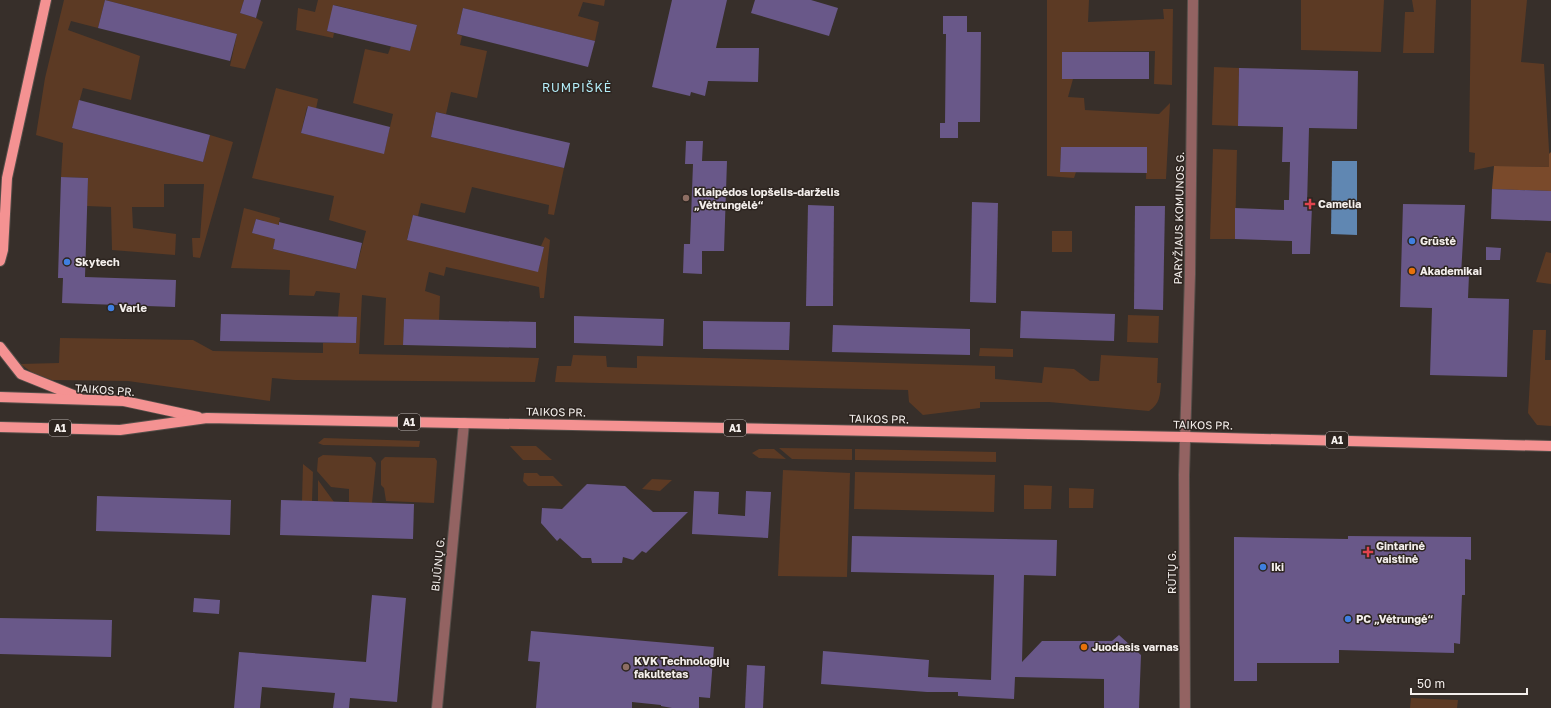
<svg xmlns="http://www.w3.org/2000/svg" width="1551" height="708" font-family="'Golos Text',sans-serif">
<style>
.green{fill:#5c3a24;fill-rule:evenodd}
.forest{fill:#7a4a2b}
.water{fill:#6087b2}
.building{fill:#695889}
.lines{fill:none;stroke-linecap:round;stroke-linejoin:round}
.minor-casing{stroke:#554e49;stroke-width:12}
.major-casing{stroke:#554e49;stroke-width:12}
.minor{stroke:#936362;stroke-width:10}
.major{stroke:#f49292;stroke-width:10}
.education-dot{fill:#8d6e63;stroke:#2d2520;stroke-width:1.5}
.health-dot{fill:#e0444e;stroke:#2d2520;stroke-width:1.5}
.shop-dot{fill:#3f7fe0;stroke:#2d2520;stroke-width:1.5}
.food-dot{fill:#e8710a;stroke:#2d2520;stroke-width:1.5}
.labels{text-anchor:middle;stroke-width:3;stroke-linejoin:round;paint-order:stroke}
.shield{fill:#2d2520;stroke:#b8b2af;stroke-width:1}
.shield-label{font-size:10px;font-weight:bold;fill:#f4efec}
.poi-label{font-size:11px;font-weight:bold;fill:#f4efec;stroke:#2d2520;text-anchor:start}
.street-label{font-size:11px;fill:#f4efec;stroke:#2d2520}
.neighbourhood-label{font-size:12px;letter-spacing:1px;fill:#b4eef9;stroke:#2d2520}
</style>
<rect width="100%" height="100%" fill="#372f2a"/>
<g class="green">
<path d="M64 0H244L240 13 256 18 263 22 245 69 230 66 237 34 105 0 98 28 71 21 68 30 140 56 131 100 83 88 72 128 203 162 210 135 233 142 200 258 193 257 192 238H200L204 184H164V207H132L133 228 176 234 175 255 112 250 111 207 87 206 88 178 61 177 63 143 36 135 45 78Z"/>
<path d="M318 0H605L604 6 583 2 578 16 599 22 595 41 463 8 457 34 462 36 460 45 487 51 477 98 451 92 446 114 436 112 431 137 564 168 554 215 548 214 549 205 472 187 465 213 421 203 418 216 413 215 407 239 538 271 544 247 541 246 545 237 550 240 544 298H540L539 287 446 267 444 276 429 272 425 291 440 296 439 320 404 319 403 345H384L386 298 362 295 359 354 539 358 535 382 295 380 272 378 270 401 128 381 52 380 33 373 20 364 59 363 60 338 193 340 213 351 323 353V343H356L357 317H338L340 293 316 291 314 296 289 295 290 270 231 268 244 208 280 218 273 249 356 269 366 231 329 220 334 196 252 178 276 88 318 99 316 109 307 107 301 133 384 153 393 114 353 103 365 49 388 54 391 46 410 51 417 25 334 5 327 31 334 33 333 38 296 30 298 8 315 12ZM256 219 264 221 260 235 252 233Z"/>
<path d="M1047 0H1089L1088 22 1164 19 1163 9H1173L1172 85 1154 84 1155 51 1062 52V79H1073L1068 97 1084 98 1085 110 1159 114 1170 103 1166 179H1146L1147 147H1061L1060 172H1076L1074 178 1047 176Z"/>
<path d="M1301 0H1384L1381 52 1301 50Z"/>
<path d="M1412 0H1436L1434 53H1403L1405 12H1414Z"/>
<path d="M1471 0H1527L1521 62 1544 64 1550 167 1494 166 1474 170 1475 153 1469 152Z"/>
<path d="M1214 67 1239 68 1238 126 1212 125Z"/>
<path d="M1213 149 1237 150 1235 239H1210Z"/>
<rect x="1052" y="231" width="20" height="21"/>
<path d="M1546 252 1551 253V284L1536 282Z"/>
<path d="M1128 315 1159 316 1158 343 1127 342Z"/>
<path d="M1533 330H1546L1545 360H1551V426L1537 425 1528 413Z"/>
<path d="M980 348 1013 349V357L979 356Z"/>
<path d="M573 355 606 356 607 367 637 368V356L995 366V379L1042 383 1044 367 1074 369 1090 381H1099L1101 355 1158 358 1157 383H1161C1160 395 1160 404 1149 411L1049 402H980V408L923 415 909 402 908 390 555 382 557 366H571Z"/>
<path d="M324 438 420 441 419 447 323 445 318 443Z"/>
<path d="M510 446H536L552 460H523Z"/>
<path d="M779 448 852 449V460L792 459Z"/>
<path d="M759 449H774L786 459 759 458 752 453Z"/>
<path d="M855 449 996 452V462L855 460Z"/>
<path d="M323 455 371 457 376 463 372 503 349 502V489L331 487 317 471 318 458Z"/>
<path d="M385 457 435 458 437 461 434 503 386 501 384 488 381 485V461Z"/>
<path d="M303 464 313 472 312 501H302Z"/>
<path d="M783 470 850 473 847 577 778 576Z"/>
<path d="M855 472 995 475 994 512 854 509Z"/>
<path d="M524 473H537L540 476H553L563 486H528L523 481Z"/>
<path d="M652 479 672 480 660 491 642 489Z"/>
<path d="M318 480 334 502 318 501Z"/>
<path d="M1024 485 1052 486 1051 509H1024Z"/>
<path d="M1069 488 1094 489 1093 508H1069Z"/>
<path d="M1411 698 1458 700 1457 708H1410Z"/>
</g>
<path class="forest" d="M1551 152V191L1492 189 1494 166 1549 167V154Z"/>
<path class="water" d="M1332 161H1357V235L1331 234Z"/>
<g class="building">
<path d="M105 0 237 34 230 61 98 28Z"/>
<path d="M244 0H261L256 18 240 13Z"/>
<path d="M672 0H727L716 48H759L758 82 708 81 705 96 691 92 690 96 652 87Z"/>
<path d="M755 0H811L838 8 829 36 751 13Z"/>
<path d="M333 5 417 25 410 51 327 31Z"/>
<path d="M463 8 595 41 588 67 457 34Z"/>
<path d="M943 16H967V32H981L980 122H958V138H940V123H945L946 34H943Z"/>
<rect x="1062" y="52" width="87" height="27"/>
<path d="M1239 68 1358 71 1357 129 1309 128 1307 206H1312L1310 254H1292V241L1235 239V208L1284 210V200H1289L1290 162H1282L1283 127 1238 126Z"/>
<path d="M79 100 210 135 203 162 72 128Z"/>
<path d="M308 106 390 127 384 154 301 133Z"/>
<path d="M436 112 570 143 564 168 431 137Z"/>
<path d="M686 141H703L702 161H727L724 251H702V274L683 273 684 244H690L693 164H685Z"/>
<path d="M1061 147H1147V173L1060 172Z"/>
<path d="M61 177 88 178 85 277 176 280 175 307 62 303 63 278H58Z"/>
<path d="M1492 189 1551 191V221L1491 219Z"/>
<path d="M972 202 998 203 996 303 970 302Z"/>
<path d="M1403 204 1465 205 1461 275H1469L1468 298 1509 299 1507 377 1430 375 1432 308 1400 307Z"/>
<path d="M808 205 834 206 833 306H806Z"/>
<path d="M1135 206H1165L1163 310 1134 309Z"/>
<path d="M413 215 544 247 538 272 407 240Z"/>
<path d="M256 219 279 225V222L362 243 356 269 273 249 275 239 252 233Z"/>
<path d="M1486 247 1501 248 1500 260H1486Z"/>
<path d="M1021 311 1115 314 1114 341 1020 338Z"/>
<path d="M221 314 357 317 356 343 220 341Z"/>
<path d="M574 316 664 319 663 346 574 343Z"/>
<path d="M404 319 536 322V348L403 345Z"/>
<path d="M703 321 790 322 789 350 703 349Z"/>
<path d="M833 325 970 329V355L832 352Z"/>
<path d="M587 484 625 486 653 512H688L646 553 642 551 633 560 623 557 622 563H592L591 558H582L560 538 557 541 541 523 542 508 562 509Z"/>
<path d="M694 491 719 492 718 514 745 516 746 491 771 492 768 538 692 534Z"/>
<path d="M97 496 231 500 230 535 96 531Z"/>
<path d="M281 500 414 504 413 539 280 535Z"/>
<path d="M852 536 1057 540 1056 576 1024 575 1022 662 1042 641H1112L1119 635 1141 655 1139 708H1104V679L1015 677 1014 699 958 696V692H927L821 684 823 651 929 660 928 677 991 680 994 575 851 572Z"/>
<path d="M1348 536 1471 537V560L1465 559V595H1462L1460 644 1454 643V653L1339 650V663H1257V681H1234V537L1348 539Z"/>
<path d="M372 595 406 598 397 702 350 698 349 708H333L335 693 262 687 260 708H234L239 652 366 662Z"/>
<path d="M194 598 220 600 219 614 193 612Z"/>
<path d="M0 618 112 620 111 657 0 654Z"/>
<path d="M531 631 714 647 710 698 699 697V708H672L661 706V705L632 702V708H536L540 662 528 661Z"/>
<path d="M747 665 765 666 763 708H745Z"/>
</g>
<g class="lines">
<g class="minor-casing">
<g id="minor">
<path d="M437 708 464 423"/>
<path d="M1185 708 1184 475 1190 274 1193 0"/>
</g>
</g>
<g class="major-casing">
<g id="major">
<path d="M0 261 3 250 7 178 46 0"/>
<path d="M0 347 21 374 78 397"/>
<path d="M0 397 124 401 198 417"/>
<path d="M0 427 120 430 207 418 1185 437 1551 446"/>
</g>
</g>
<use href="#minor" class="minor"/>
<use href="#major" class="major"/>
</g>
<g class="education-dot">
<circle cx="686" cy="198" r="4"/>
<circle cx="626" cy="667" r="4"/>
</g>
<g class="health-dot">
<path d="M1308 198h4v4h4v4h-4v4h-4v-4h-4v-4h4z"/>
<path d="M1366 546h4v4h4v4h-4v4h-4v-4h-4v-4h4z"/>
</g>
<g class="shop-dot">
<circle cx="1412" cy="241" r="4"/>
<circle cx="67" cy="262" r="4"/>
<circle cx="111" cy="308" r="4"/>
<circle cx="1263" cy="567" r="4"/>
<circle cx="1348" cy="619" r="4"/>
</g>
<g class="food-dot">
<circle cx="1412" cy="271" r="4"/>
<circle cx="1084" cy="647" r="4"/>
</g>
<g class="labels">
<g class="shield">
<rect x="398" y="414" width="22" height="16" rx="3"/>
<rect x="49" y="420" width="22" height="16" rx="3"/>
<rect x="724" y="420" width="22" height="16" rx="3"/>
<rect x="1326" y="432" width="22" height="16" rx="3"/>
</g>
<g class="shield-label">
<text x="409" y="426">A1</text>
<text x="60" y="432">A1</text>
<text x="735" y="432">A1</text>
<text x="1337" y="444">A1</text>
</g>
<g class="poi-label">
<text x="694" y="196">Klaipėdos lopšelis-darželis<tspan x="694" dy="13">„Vėtrungėlė“</tspan></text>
<text x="1318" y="208">Camelia</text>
<text x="1420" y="245">Grūstė</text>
<text x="75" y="266">Skytech</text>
<text x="1420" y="275">Akademikai</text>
<text x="119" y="312">Varle</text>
<text x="1376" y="550">Gintarinė<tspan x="1376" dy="13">vaistinė</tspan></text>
<text x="1271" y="571">Iki</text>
<text x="1356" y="623">PC „Vėtrungė“</text>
<text x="1092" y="651">Juodasis varnas</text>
<text x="634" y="665">KVK Technologijų<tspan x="634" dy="13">fakultetas</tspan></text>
</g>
<g class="street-label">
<text transform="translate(1179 218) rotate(-89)" y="4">PARYŽIAUS KOMUNOS G.</text>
<text transform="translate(105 390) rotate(4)" y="4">TAIKOS PR.</text>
<text transform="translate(556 412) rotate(1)" y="4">TAIKOS PR.</text>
<text transform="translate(879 419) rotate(1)" y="4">TAIKOS PR.</text>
<text transform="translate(1203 425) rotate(1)" y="4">TAIKOS PR.</text>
<text transform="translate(438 564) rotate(-84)" y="4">BIJŪNŲ G.</text>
<text transform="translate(1172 572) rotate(-90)" y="4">RŪTŲ G.</text>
</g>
<g class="neighbourhood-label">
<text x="577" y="92">RUMPIŠKĖ</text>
</g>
</g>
<path d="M1411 688v6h116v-6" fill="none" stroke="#f4efec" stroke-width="2"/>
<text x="1417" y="688" font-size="12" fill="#f4efec" stroke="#2d2520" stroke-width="3" paint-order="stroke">50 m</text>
</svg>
